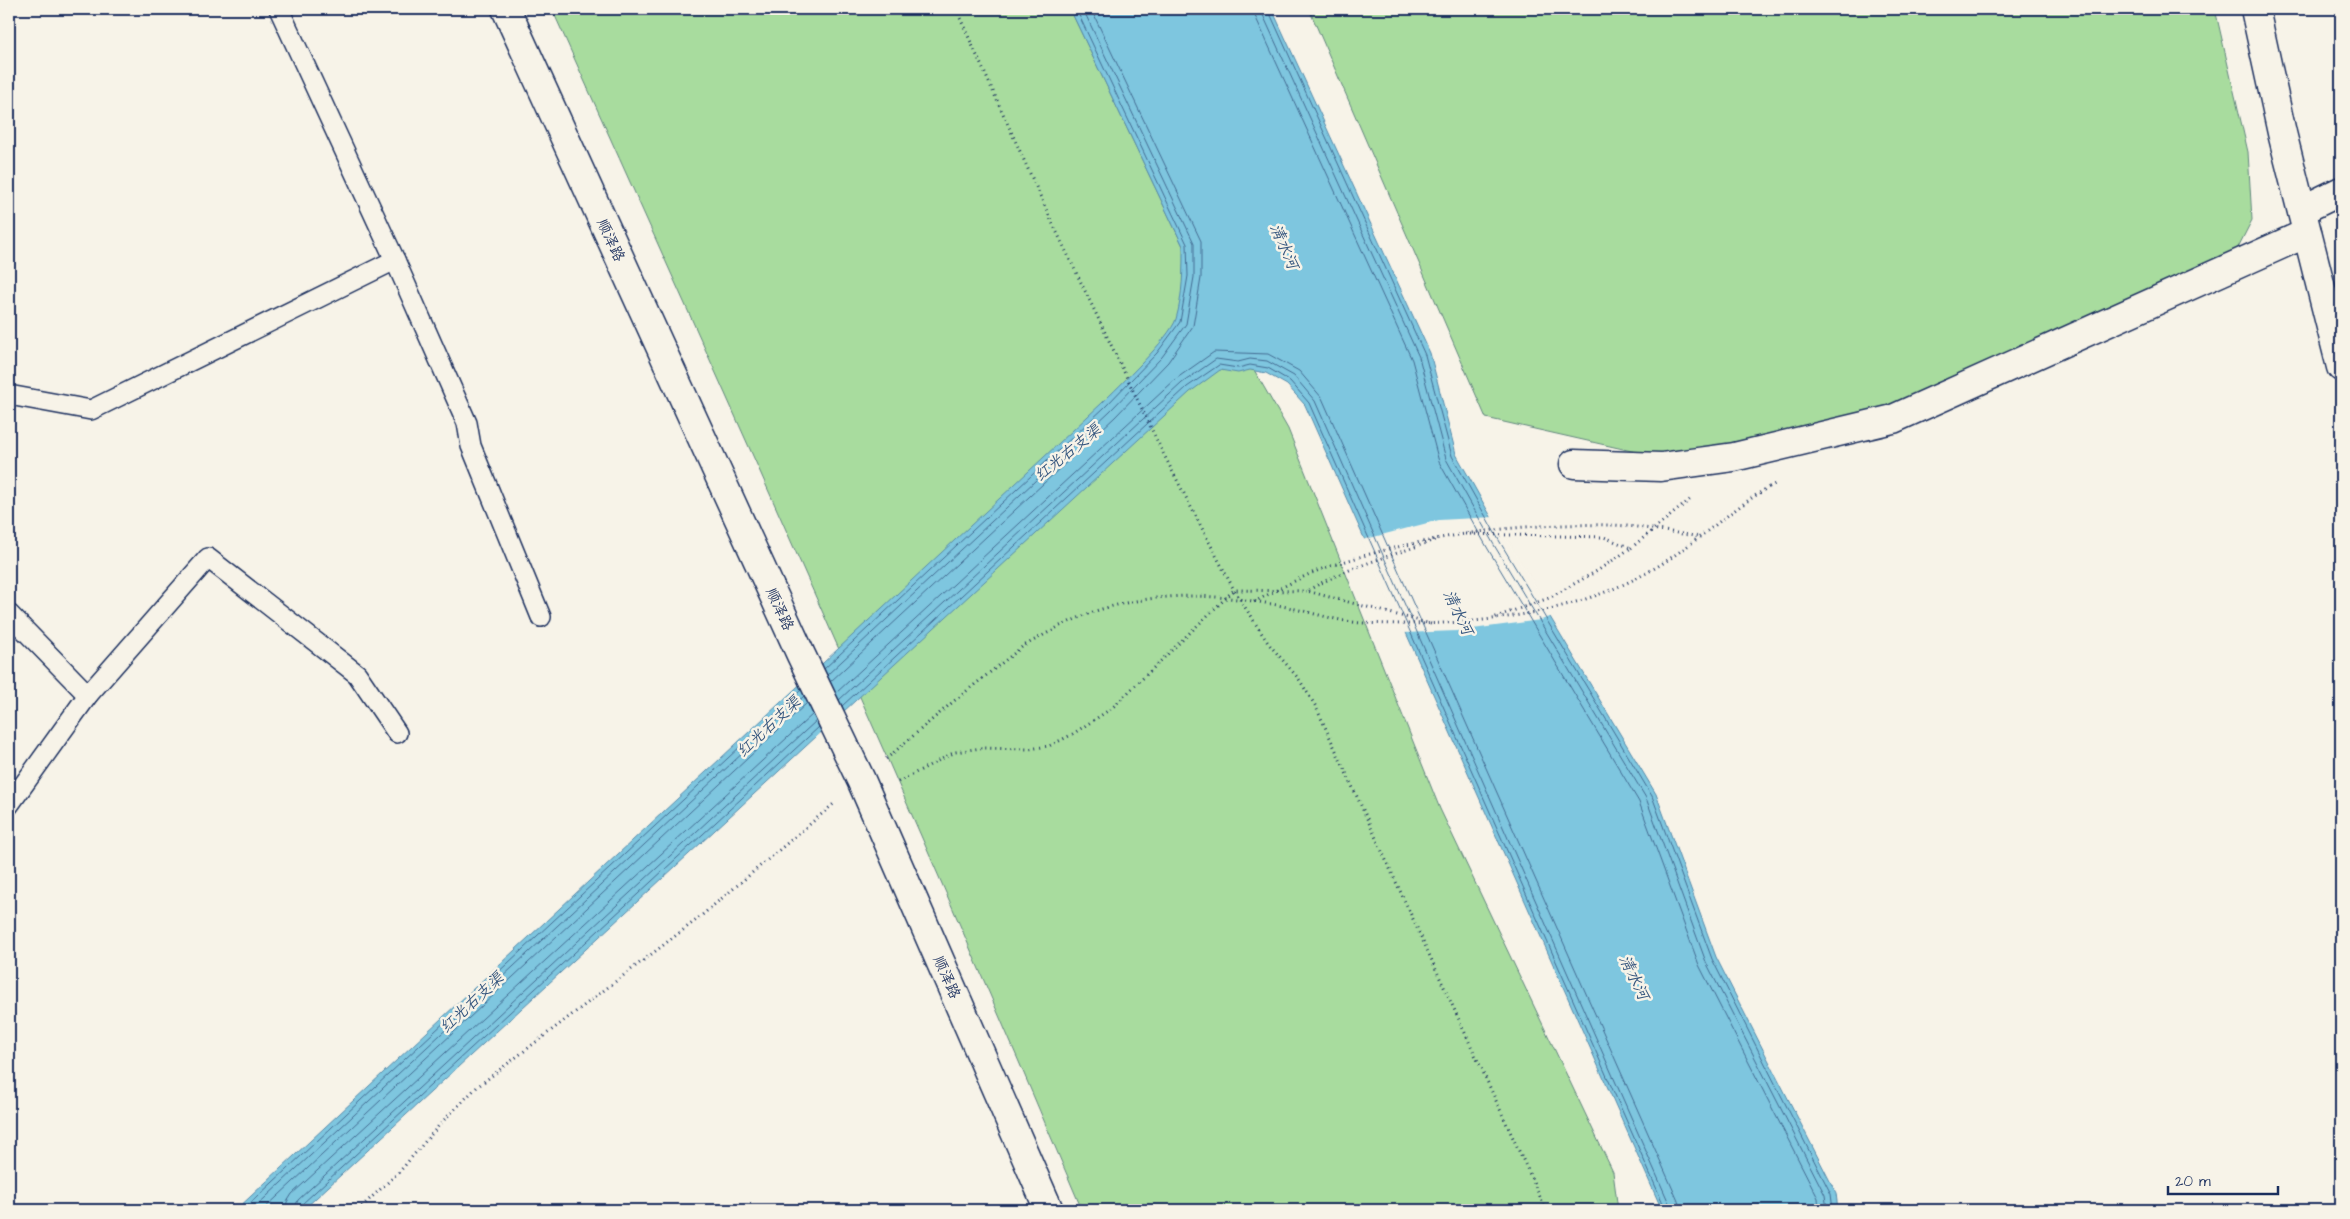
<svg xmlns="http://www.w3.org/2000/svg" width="2350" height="1219" font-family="'Architects Daughter','LXGW WenKai TC',sans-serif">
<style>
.green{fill:#a8dc9e;stroke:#62867e}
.water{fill:#7ec6df;stroke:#568aab}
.pier{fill:#f7f3e8}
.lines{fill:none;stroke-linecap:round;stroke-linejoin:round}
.shore{stroke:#436b92;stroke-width:1}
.lane-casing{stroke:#1b2f5e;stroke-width:22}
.street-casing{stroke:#1b2f5e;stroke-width:31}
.path{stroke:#1b2f5e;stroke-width:3;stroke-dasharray:1 4;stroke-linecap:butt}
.lane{stroke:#f7f3e8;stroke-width:19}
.street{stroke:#f7f3e8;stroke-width:28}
.path-bridge{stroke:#1b2f5e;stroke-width:3;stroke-dasharray:1 4;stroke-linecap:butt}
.labels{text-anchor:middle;stroke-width:5;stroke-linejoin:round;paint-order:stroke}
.street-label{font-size:15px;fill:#1b2f5e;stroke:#f7f3e8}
.water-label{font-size:16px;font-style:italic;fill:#34557e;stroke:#f7f3e8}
</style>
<rect width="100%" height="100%" fill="#f7f3e8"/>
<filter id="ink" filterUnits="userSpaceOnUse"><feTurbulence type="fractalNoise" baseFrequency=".02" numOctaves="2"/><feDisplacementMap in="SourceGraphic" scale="10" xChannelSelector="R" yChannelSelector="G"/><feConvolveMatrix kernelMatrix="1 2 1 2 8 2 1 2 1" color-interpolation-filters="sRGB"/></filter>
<g filter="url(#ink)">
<g class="green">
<path d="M552 9H1070L1183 246 1288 429 1440 809 1613 1172 1618 1210H1082C912 807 732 408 552 9Z"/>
<path d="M1309 9H2215L2248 152 2252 220 2229 265 1905 403 1676 461 1486 418Z"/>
</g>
<path class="water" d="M1070 9H1272L1430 353 1456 454 1504 540 1656 794 1716 957 1836 1193 1838 1210H1662L1305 405 1287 385 1266 373 1250 370 1238 373 1220 370 1190 392 303 1210H236L1102 403C1119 386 1170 338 1176 319 1183 295 1183 270 1183 246Z"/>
<path class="pier" d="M1494 517 1553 616 1541 620 1457 631 1403 633 1362 540 1439 520Z"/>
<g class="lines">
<g class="shore">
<path d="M1254 9 1256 18 1412 360 1439 462 1488 549 1639 802 1699 965 1818 1198 1819 1210"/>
<path d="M1262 9 1263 15 1419 357 1446 459 1494 545 1646 798 1706 962 1825 1195 1827 1210"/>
<path d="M1268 9 1425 355 1452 456 1500 542 1652 796 1712 959 1831 1194 1833 1210"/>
<path d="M824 669 1105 407 1157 353 1180 322 1188 276 1187 244 1076 9"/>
<path d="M827 675 1110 411 1162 357 1186 324 1194 277V243L1083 9"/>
<path d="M830 682 1115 417 1168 362 1193 326 1201 278V241L1091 9"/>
<path d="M836 693 1177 378 1214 352 1268 354 1299 371 1322 398 1678 1201 1680 1210"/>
<path d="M839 700 1182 383 1216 359 1238 362 1250 359 1267 361 1294 376 1315 401 1672 1210"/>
<path d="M842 706 1187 387 1219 365 1238 368 1250 365 1268 368 1290 381 1309 403 1666 1210"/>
<path d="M243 1210 801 690"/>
<path d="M252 1210 804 696"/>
<path d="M263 1210 807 703"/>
<path d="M286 1210 287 1202 292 1194 813 714"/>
<path d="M294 1210 298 1200 816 721"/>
<path d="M300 1210 302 1204 819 727"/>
</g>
<g class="lane-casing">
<g id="lane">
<path d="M279 9 395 260 467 423 471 446 541 617"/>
<path d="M9 395 91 410 395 260"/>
<path d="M9 614 88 695"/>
<path d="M9 805 88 695 208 558 357 674 397 733"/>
</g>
</g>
<g class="street-casing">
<g id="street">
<path d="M506 9 801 655 861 780 1049 1210"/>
<path d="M2255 9 2282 133 2341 367"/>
<path d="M2302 210 2341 191"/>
<path d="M1574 464 1661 467 1734 457 1893 419 2307 233"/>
</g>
</g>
<g class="path">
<path d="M956 9 1050 218 1164 455 1234 590 1268 643 1299 679 1316 707 1546 1210"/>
<path d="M1769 487 1777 483"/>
<path d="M1465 534 1604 537 1631 548 1597 571 1549 598 1493 618"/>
<path d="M1631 548 1692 498"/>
<path d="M1431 624 1307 591C1348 566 1393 556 1437 539"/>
<path d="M886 759 954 701 1022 647 1060 626"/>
<path d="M898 782 955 752 981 748 1029 749 1049 746 1071 735 1112 708 1234 590 1307 591"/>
<path d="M358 1210 400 1171 441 1123 477 1087 695 921 836 802"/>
</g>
<use href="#lane" class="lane"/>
<use href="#street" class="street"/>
<g class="path-bridge">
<path d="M1254 602C1279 589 1304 575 1330 566 1419 537 1516 522 1610 525 1640 526 1670 532 1700 537"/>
<path d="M1060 626C1074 620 1088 613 1102 609 1164 591 1215 594 1277 605 1305 610 1334 621 1362 623 1460 627 1569 619 1655 568 1695 544 1729 511 1769 487"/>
</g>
</g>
</g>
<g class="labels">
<g class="street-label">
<text transform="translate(611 240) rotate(65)" y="5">顺泽路</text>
<text transform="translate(780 609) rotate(65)" y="5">顺泽路</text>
<text transform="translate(947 977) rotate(66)" y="5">顺泽路</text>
</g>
<g class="water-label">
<text transform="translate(1285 246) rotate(66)" y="6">清水河</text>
<text transform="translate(1067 452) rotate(-39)" y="6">红光右支渠</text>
<text transform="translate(1459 612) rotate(64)" y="6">清水河</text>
<text transform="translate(768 726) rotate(-43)" y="6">红光右支渠</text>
<text transform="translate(1635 977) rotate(64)" y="6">清水河</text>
<text transform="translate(471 1002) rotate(-43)" y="6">红光右支渠</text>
</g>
</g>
<rect width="2350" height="1219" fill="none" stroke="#f7f3e8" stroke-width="30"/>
<rect x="15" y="15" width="2320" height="1189" fill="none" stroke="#1b2f5e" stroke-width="2" filter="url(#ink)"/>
<path d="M2168 1186v8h110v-8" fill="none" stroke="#1b2f5e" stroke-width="2.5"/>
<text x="2175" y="1186" font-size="15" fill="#1b2f5e" stroke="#f7f3e8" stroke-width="4" paint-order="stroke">20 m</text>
</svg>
